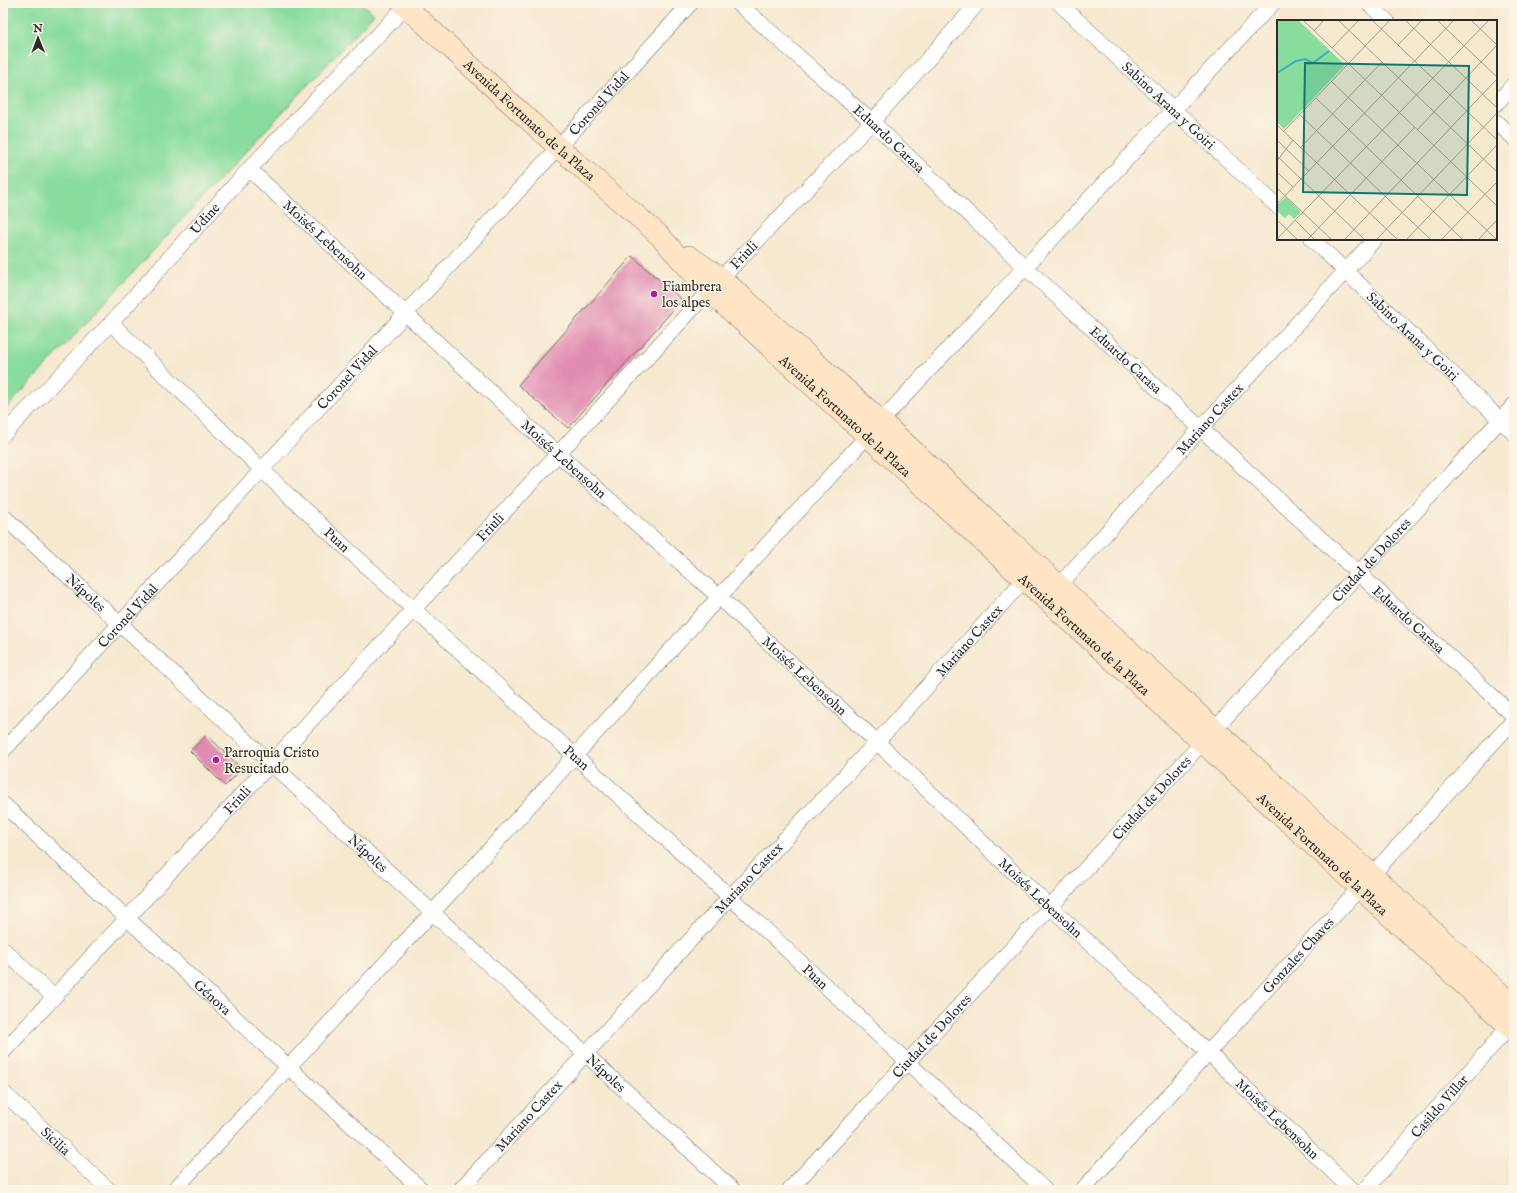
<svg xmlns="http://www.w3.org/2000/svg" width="1517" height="1193" font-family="'IM FELL English',serif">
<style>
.green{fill:#87dc9e;stroke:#598464}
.building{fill:#e08cb0}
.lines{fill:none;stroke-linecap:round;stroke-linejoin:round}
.street-casing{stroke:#726e65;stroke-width:16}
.secondary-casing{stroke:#726e65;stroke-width:22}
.street{stroke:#fff;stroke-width:15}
.secondary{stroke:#ffe4c6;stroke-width:21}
.poi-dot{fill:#b5179e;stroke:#fcf5e5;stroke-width:1.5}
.labels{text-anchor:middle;stroke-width:3;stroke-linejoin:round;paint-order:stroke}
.street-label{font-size:14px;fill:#2b2b2b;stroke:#fcf5e5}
.poi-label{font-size:14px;fill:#2b2b2b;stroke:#fcf5e5;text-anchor:start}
.inset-river{fill:none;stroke:#3fadbe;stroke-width:2}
.inset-road{fill:none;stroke:#a49d8e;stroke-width:1}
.view{fill:#0f766e;fill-opacity:0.15;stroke:#0f766e;stroke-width:2}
.inset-edge{fill:none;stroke:#2b2b2b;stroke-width:2}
</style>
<rect width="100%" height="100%" fill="#fcf5e5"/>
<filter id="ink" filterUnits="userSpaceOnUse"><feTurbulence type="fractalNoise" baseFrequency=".025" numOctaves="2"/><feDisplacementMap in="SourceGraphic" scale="8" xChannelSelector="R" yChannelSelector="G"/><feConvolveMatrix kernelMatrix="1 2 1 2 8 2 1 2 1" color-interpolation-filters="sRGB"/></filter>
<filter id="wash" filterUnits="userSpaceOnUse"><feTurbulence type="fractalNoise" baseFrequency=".012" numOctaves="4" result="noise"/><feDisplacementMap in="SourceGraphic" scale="16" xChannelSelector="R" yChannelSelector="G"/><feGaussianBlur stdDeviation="0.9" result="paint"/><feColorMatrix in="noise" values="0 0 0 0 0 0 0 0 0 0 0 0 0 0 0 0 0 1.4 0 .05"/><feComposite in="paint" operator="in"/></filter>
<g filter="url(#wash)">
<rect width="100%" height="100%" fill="#f5e9d0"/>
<path class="green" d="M3 3H362L374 14 3 412Z"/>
<g id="blocks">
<g class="building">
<path d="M632 256 682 300 568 428 518 385Z"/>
<path d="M207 735 242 769 225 786 190 751Z"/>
</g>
</g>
</g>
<g filter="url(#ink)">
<use href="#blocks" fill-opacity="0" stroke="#726e65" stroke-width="1"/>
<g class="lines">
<g class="street-casing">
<g id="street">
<path id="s1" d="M738 3 872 122 1025 267 1514 716"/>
<path id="s2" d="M1059 3 1278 207"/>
<path d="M1368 3 1387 21"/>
<path d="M1496 104 1514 84"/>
<path d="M1496 122 1514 138"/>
<path id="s3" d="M249 169 558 454 719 597 877 742 1050 907 1209 1053 1352 1190"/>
<path id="s4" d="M1312 239 1514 433"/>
<path id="s5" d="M111 323 288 495 730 897 1045 1190"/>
<path id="s6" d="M3 435 111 323 249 169 409 3"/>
<path id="s7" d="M3 516 733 1190"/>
<path id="s8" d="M1052 593 1201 428 1375 239"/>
<path id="s9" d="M3 751 691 3"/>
<path id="s10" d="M3 804 422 1190"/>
<path d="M3 949 54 997"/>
<path id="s11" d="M3 1052 721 278 872 122 978 3"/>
<path id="s12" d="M3 1092 109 1190"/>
<path d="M174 1190 432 913 719 597 881 421 1273 3"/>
<path id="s13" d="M460 1190 730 897 877 742 1031 572"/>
<path id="s14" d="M789 1190 1514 405"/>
<path id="s15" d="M1082 1190 1514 720"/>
<path id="s16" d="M1365 1190 1514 1021"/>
</g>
</g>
<g class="secondary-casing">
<g id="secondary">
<path id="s17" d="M402 3 558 147 659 235 709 291 1202 742 1514 1031"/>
<path d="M689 256 721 278 881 421 1514 1006"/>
</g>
</g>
<use href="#street" class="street"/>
<use href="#secondary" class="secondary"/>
</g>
</g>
<g class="poi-dot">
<circle cx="654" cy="294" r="4"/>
<circle cx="216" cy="760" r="4"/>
</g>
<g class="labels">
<g class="street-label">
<text dy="5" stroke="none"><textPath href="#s9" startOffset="880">Coronel Vidal</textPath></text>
<text dy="5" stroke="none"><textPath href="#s2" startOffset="150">Sabino Arana y Goiri</textPath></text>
<text dy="5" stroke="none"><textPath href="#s17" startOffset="173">Avenida Fortunato de la Plaza</textPath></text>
<text dy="5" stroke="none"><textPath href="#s1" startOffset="203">Eduardo Carasa</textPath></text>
<text dy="5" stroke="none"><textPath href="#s6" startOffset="296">Udine</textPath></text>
<text dy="5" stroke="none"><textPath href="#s3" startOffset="104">Moisés Lebensohn</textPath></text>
<text dy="5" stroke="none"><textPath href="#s11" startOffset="1088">Friuli</textPath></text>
<text dy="5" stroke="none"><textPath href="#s4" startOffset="140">Sabino Arana y Goiri</textPath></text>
<text dy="5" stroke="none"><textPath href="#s1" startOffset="527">Eduardo Carasa</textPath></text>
<text dy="5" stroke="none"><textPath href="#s9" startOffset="508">Coronel Vidal</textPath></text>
<text dy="5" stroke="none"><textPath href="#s17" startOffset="606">Avenida Fortunato de la Plaza</textPath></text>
<text dy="5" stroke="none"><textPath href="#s8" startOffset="235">Mariano Castex</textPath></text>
<text dy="5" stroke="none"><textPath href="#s3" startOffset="428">Moisés Lebensohn</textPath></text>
<text dy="5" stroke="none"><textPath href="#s11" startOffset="716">Friuli</textPath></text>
<text dy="5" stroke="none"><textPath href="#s5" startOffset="313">Puan</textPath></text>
<text dy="5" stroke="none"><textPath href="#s14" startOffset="858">Ciudad de Dolores</textPath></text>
<text dy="5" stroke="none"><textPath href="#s7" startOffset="113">Nápoles</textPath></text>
<text dy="5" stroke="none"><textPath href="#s9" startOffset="184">Coronel Vidal</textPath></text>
<text dy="5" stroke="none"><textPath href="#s1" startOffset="911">Eduardo Carasa</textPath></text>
<text dy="5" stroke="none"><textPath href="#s17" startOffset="930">Avenida Fortunato de la Plaza</textPath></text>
<text dy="5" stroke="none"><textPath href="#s13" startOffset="749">Mariano Castex</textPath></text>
<text dy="5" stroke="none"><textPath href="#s3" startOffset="752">Moisés Lebensohn</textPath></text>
<text dy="5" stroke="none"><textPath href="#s5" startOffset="637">Puan</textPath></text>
<text dy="5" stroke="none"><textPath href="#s14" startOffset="534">Ciudad de Dolores</textPath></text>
<text dy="5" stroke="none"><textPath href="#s11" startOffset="344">Friuli</textPath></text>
<text dy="5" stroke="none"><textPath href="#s7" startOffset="497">Nápoles</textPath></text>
<text dy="5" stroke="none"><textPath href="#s17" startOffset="1254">Avenida Fortunato de la Plaza</textPath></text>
<text dy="5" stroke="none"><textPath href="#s13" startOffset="425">Mariano Castex</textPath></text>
<text dy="5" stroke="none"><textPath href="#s3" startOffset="1076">Moisés Lebensohn</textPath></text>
<text dy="5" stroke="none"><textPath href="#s15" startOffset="319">Gonzales Chaves</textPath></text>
<text dy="5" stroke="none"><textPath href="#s5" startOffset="961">Puan</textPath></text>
<text dy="5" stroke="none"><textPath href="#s10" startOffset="285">Génova</textPath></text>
<text dy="5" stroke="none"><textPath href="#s14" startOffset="210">Ciudad de Dolores</textPath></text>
<text dy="5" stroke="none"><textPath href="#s7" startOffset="821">Nápoles</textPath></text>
<text dy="5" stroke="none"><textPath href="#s16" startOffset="112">Casildo Villar</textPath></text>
<text dy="5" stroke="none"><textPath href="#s13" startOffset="101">Mariano Castex</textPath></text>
<text dy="5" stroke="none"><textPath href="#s3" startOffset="1400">Moisés Lebensohn</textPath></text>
<text dy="5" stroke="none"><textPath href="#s12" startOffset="72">Sicilia</textPath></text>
</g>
<g class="poi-label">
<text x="662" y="291">Fiambrera<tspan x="662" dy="16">los alpes</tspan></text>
<text x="224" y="757">Parroquia Cristo<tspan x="224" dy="16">Resucitado</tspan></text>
</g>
</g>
<g transform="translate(1277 20)">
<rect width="220" height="220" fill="#f5e9d0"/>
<path d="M0 0H21L68 45 7 109 0 102ZM9 177 24 192 17 199 12 194 8 198 0 191V185Z" fill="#87dc9e"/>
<path class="inset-river" d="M0 53 19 41 28 39 36 43 52 31"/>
<path class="inset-road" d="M26 0 220 186M61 0 220 152M95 0 220 120M128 0 220 88M160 0 220 57M194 0 220 25M37 11 47 0M121 25 145 0M55 28 82 0M55 62 220 220M39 78 186 220M23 95 154 220M0 105 121 220M140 110 220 25M7 111 113 0M0 120 32 151M24 127 105 42M0 136 88 220M0 141 16 120M0 152 16 167M0 168 55 220M0 184 177 0M0 200 21 220M18 200 38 220M0 219 212 0M30 220 138 107M67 220 220 59M99 220 220 93M129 220 220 125M164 220 220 162M201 220 220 200"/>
<path class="view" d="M28 43 192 46 190 175 26 172Z"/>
<rect width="220" height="220" class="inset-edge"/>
</g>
<rect width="1517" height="1193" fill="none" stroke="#fcf5e5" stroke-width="16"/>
<g transform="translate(38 38) rotate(359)" stroke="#fcf5e5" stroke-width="3" paint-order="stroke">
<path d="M0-3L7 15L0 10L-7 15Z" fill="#2b2b2b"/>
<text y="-6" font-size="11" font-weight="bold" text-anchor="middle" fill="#2b2b2b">N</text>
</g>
</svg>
